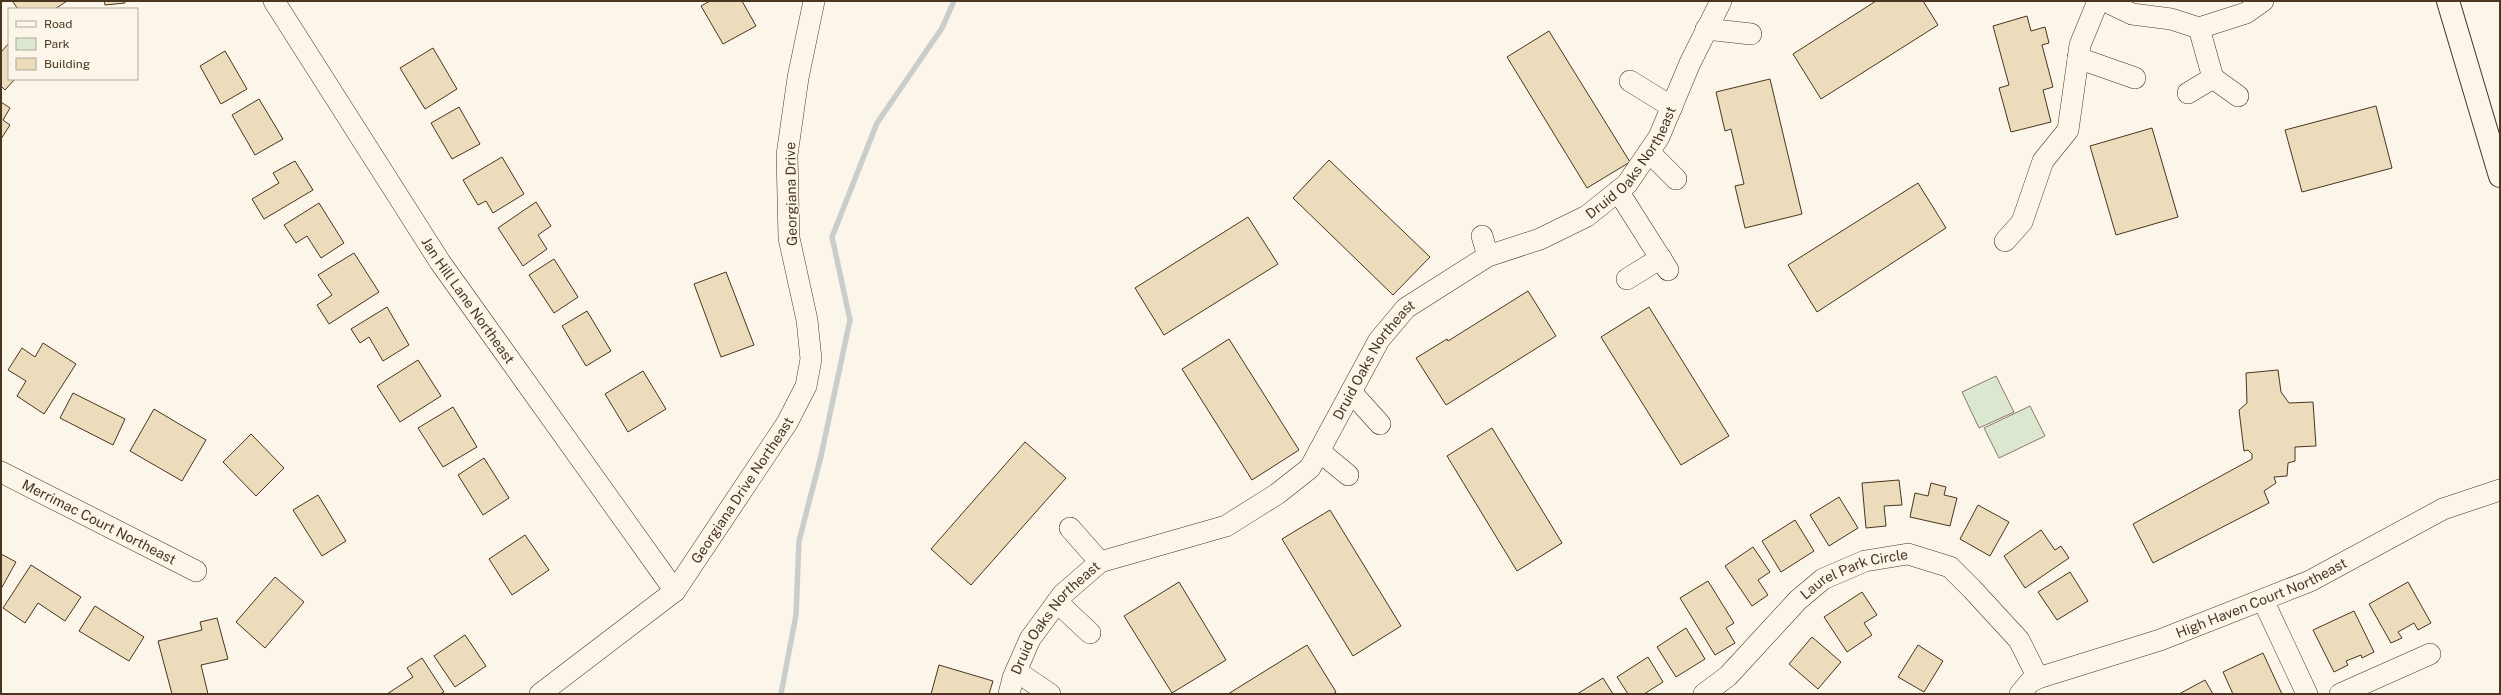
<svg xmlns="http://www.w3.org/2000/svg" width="2501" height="695" font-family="'Public Sans',sans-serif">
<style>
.green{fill:#dce7d0;stroke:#887966}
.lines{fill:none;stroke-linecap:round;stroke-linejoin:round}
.stream{stroke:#c9cecd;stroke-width:5.5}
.building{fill:#ecdcbc;stroke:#4a3520}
.minor-casing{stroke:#4a3520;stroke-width:22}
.major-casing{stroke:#4a3520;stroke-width:24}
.minor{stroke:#fbf6e9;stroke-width:21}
.major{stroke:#fbf6e9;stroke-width:22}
.labels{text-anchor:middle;stroke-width:3;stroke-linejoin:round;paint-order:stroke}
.street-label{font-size:14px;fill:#4a3520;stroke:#fbf6e9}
</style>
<rect width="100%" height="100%" fill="#fbf6e9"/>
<g class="green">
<path d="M1996 376 2014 412 1979 428 1962 392Z"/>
<path d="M2030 406 2045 436 1999 458 1984 428Z"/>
</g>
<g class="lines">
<path class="stream" d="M781 694 796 615 799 541 821 456 850 320 832 237 877 123 942 28 954 1"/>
</g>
<g class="building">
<path d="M15 1H67L55 9H18L13 2Z"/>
<path d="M104 1H125V3L105 5Z"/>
<path d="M710 1H742L756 26 723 44 701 6Z"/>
<path d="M1876 1H1923L1938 25 1821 99 1793 54Z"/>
<path d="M2027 16 2031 31 2045 27 2049 43 2042 45 2053 87 2043 90 2051 122 2011 132 1999 88 2009 85 1993 26Z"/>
<path d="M1549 31 1630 162 1587 188 1507 57Z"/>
<path d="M9 43V79H15L5 90 1 86V52Z"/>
<path d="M433 48 457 89 425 109 400 68Z"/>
<path d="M225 51 247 89 221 104 200 66Z"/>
<path d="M1770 79 1802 214 1745 228 1735 186 1744 184 1731 129 1725 131 1716 92Z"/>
<path d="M259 99 283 139 255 155 232 115Z"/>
<path d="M1 102 10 108 3 120 10 125 1 139Z"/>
<path d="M2376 106 2392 168 2302 192 2285 130Z"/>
<path d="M459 107 480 144 452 159 431 123Z"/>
<path d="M2152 128 2178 217 2116 235 2090 146Z"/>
<path d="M502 157 524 194 493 213 486 201 478 205 463 180Z"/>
<path d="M1329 160 1430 257 1393 295 1293 198Z"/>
<path d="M295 161 313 190 264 219 252 199 279 183 273 173Z"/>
<path d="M1918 183 1946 228 1817 312 1788 265Z"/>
<path d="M536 202 551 226 538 235 547 249 523 266 498 228Z"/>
<path d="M319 203 344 243 321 258 307 236 296 243 284 225Z"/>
<path d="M1248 217 1278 264 1164 335 1135 288Z"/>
<path d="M354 253 379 292 329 324 317 305 332 295 318 275Z"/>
<path d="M554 259 578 297 554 313 529 275Z"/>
<path d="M726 272 754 345 721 357 694 284Z"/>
<path d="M1528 291 1556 336 1446 405 1416 358 1447 339 1448 341Z"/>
<path d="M387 307 409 345 383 361 369 337 360 343 351 329Z"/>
<path d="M1649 307 1729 436 1681 465 1601 337Z"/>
<path d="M587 311 611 351 586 366 562 326Z"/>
<path d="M1229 339 1299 450 1252 480 1182 369Z"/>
<path d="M43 343 76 364 44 414 17 396 26 381 8 370 22 348 35 357Z"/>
<path d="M418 360 441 396 400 422 377 386Z"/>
<path d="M2278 370 2281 392 2289 403 2313 402 2316 446 2295 447V461L2288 463 2287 476 2274 477 2276 483 2264 491 2269 503 2153 563 2133 524 2252 459V454L2248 450 2244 451 2239 410 2247 403 2246 373Z"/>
<path d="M643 371 666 409 628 432 605 394Z"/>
<path d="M73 393 125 419 113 445 60 418Z"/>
<path d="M453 407 477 447 443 467 418 428Z"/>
<path d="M154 409 206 440 182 481 130 451Z"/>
<path d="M1492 428 1562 543 1517 571 1447 456Z"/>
<path d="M251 434 284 468 256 496 223 462Z"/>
<path d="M1025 442 1066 478 971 585 931 549Z"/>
<path d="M484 458 509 498 483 515 458 475Z"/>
<path d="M1899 480 1902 505 1884 506 1886 526 1866 528 1862 483Z"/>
<path d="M1931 483 1946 487 1944 495 1957 498 1950 526 1910 517 1915 493 1928 496Z"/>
<path d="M318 495 346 541 322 556 293 510Z"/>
<path d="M1839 497 1858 528 1829 546 1810 515Z"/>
<path d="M1978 505 2009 522 1990 556 1960 539Z"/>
<path d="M1330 510 1401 626 1353 656 1282 539Z"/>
<path d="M1795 520 1814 551 1781 572 1762 541Z"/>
<path d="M2041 530 2055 550 2061 546 2069 558 2025 588 2004 556Z"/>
<path d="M525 535 549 570 512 595 489 559Z"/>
<path d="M1753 547 1770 572 1758 580 1768 595 1752 606 1725 566Z"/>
<path d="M1 554 16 562 1 589Z"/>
<path d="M31 565 81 597 65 621 38 603 25 623 3 608Z"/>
<path d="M2070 572 2088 601 2057 620 2038 592Z"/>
<path d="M275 577 304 602 265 648 236 622Z"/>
<path d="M1708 581 1734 623 1726 628 1735 643 1715 655 1680 598Z"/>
<path d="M1179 582 1226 660 1172 693 1124 616Z"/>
<path d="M2408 582 2431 623 2418 630 2414 623 2398 632 2402 638 2391 643 2369 604Z"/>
<path d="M1862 592 1877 615 1864 623 1872 635 1847 652 1824 617Z"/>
<path d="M95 606 144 637 129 661 79 631Z"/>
<path d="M2354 611 2374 652 2362 658 2361 655 2346 661 2348 665 2334 672 2313 630Z"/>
<path d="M217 618 228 659 201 665 208 694H172L158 641 202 630 200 622Z"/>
<path d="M1686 628 1705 659 1676 677 1657 647Z"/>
<path d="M465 635 486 666 455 687 434 656Z"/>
<path d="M1812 637 1841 662 1818 689 1789 664Z"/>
<path d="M1307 645 1336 692 1333 694H1228Z"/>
<path d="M1918 645 1943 661 1924 692 1898 677Z"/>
<path d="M2263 653 2282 694H2233L2223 672Z"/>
<path d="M1648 657 1663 682 1644 694H1628L1617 677Z"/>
<path d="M422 658 444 692 440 694H387L413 677 407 668Z"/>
<path d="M939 665 993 681 989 694H931Z"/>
<path d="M1603 678 1613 694H1577Z"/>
<path d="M2205 680 2213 694H2179Z"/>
</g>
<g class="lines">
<g class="minor-casing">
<g id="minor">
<path id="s1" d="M274 1 440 262 675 591"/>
<path d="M2105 1 2132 14 2171 19 2199 28 2246 13 2263 1"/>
<path d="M1706 29 1751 34"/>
<path d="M2078 58 2135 78"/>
<path d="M2213 78 2238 96"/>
<path d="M1630 81 1672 107"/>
<path d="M2188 93 2213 78 2199 28"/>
<path d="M1649 152 1676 179"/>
<path d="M1618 191 1668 270"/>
<path d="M1482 236 1488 256"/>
<path d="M2005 241 2022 222 2043 161 2068 130 2080 45 2098 1"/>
<path d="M1627 279 1661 258"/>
<path d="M1351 392 1380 424"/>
<path d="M1319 451 1348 475"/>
<path id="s2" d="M1 472 196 571"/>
<path d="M1070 528 1100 562"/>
<path d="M2263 600 2307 694"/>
<path d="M1057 602 1090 633"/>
<path d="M1016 671 1050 694"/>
<path id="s3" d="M540 694 675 591 787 423 806 386 811 359 807 320 789 238 787 155 798 78 814 1"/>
<path id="s4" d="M1009 694 1013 678 1030 639 1063 594 1100 562 1226 526 1277 494 1310 468 1379 340 1406 308 1488 256 1540 239 1587 216 1627 184 1659 137 1690 63 1721 1"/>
<path id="s5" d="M1704 694 1728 676 1798 600 1823 579 1865 561 1908 554 1950 567 1972 589 2019 640 2038 678"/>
<path id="s6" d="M2020 694 2030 682 2038 678 2160 640 2310 581 2443 509 2500 490"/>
<path d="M2340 694 2430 654"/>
</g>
</g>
<g class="major-casing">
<path id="major" d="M2448 1 2500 176"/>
</g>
<use href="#minor" class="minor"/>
<use href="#major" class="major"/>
</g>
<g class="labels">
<g class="street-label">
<text dy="5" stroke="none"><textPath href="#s4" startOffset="859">Druid Oaks Northeast</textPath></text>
<text transform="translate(791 194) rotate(-91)" y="5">Georgiana Drive</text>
<text dy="5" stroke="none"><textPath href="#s1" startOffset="357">Jan Hill Lane Northeast</textPath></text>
<text dy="5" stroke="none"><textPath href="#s4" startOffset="523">Druid Oaks Northeast</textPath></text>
<text dy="5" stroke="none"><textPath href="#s3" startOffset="291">Georgiana Drive Northeast</textPath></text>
<text dy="5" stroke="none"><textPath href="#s2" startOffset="110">Merrimac Court Northeast</textPath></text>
<text dy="5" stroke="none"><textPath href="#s5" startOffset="197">Laurel Park Circle</textPath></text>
<text dy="5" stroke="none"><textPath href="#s6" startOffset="262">High Haven Court Northeast</textPath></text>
<text dy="5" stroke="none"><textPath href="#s4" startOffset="91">Druid Oaks Northeast</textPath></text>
</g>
</g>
<rect width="2501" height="695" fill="none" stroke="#4a3520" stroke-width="4"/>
<rect x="8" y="8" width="130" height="72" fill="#fbf6e9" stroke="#b4a999"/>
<rect x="16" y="21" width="20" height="6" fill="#fbf6e9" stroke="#b4a999"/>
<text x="44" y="28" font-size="12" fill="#4a3520">Road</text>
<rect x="16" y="38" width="20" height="12" fill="#dce7d0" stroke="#b4a999"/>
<text x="44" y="48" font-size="12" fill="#4a3520">Park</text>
<rect x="16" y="58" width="20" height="12" fill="#ecdcbc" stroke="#b4a999"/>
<text x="44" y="68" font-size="12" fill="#4a3520">Building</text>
</svg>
